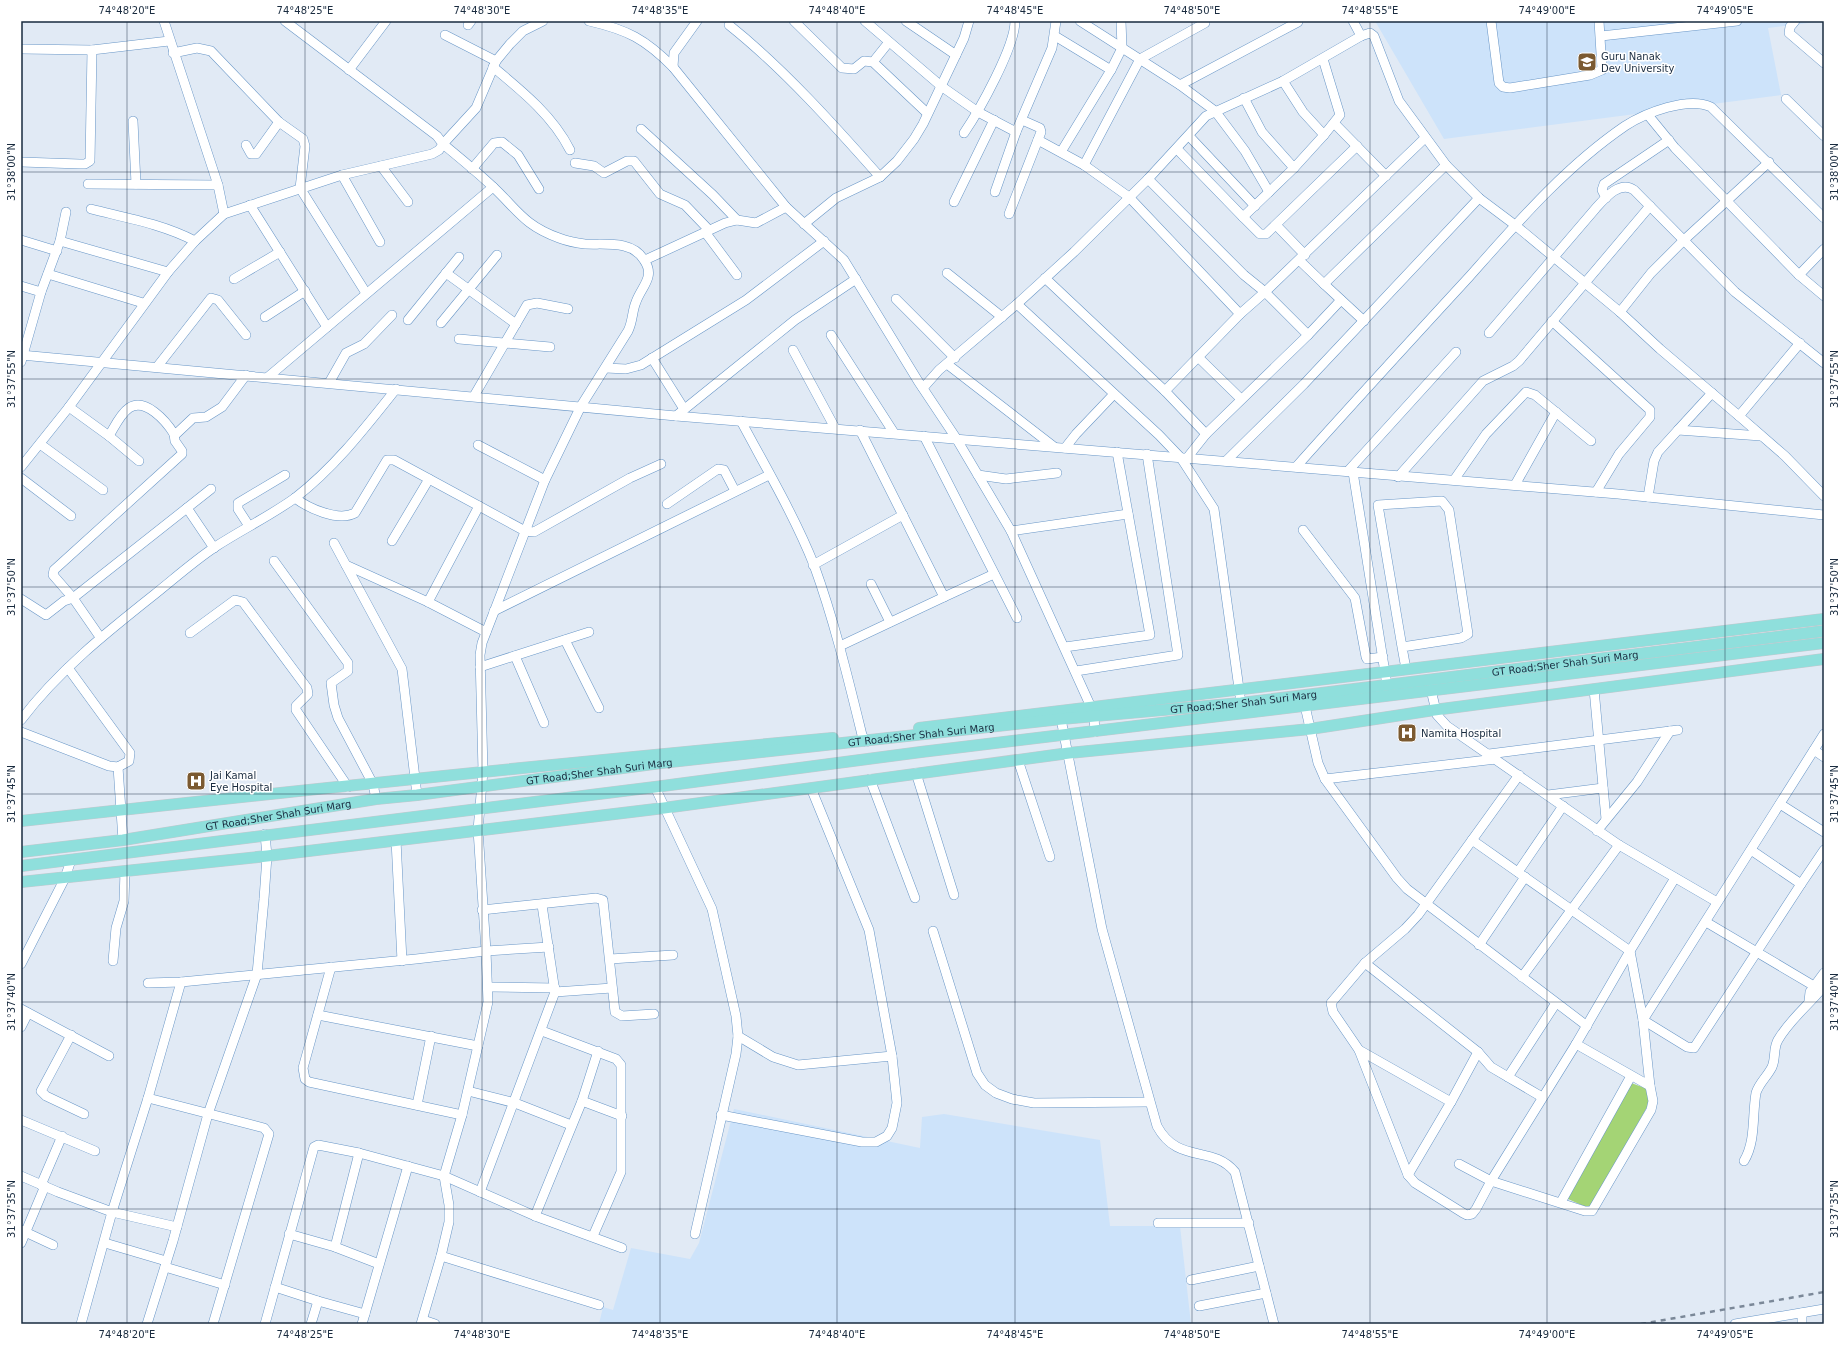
<svg xmlns="http://www.w3.org/2000/svg" width="1845" height="1345" font-family="'DejaVu Sans',sans-serif">
<style>
.built{fill:#cde3fa}
.green{fill:#a4d475}
.lines{fill:none;stroke-linecap:round;stroke-linejoin:round}
.minor-casing{stroke:#6896c7;stroke-width:10}
.major-casing{stroke:#c3c8cd;stroke-width:12}
.minor{stroke:#fff;stroke-width:9}
.major{stroke:#8fdfdc;stroke-width:11}
.rail{stroke:#7b8898;stroke-width:2.5;stroke-dasharray:5 5;stroke-linecap:butt}
.ticks{fill:none;stroke:#192b3f;stroke-width:1;stroke-opacity:0.45}
.labels{text-anchor:middle;stroke-width:3;stroke-linejoin:round;paint-order:stroke}
.poi-label{font-size:10px;fill:#192b3f;stroke:#fff;text-anchor:start}
.street-label{font-size:10px;fill:#192b3f;stroke:#fff}
.neatline{fill:none;stroke:#192b3f;stroke-width:1.5}
.ticks-label{font-size:10px;text-anchor:middle;fill:#192b3f}
</style>
<rect width="100%" height="100%" fill="#e1eaf5"/>
<g class="built">
<path d="M1375 21H1824L1768 28 1781 95 1444 139Z"/>
<path d="M734 1109 920 1148 922 1117 944 1114 1100 1140 1110 1226H1180L1191 1324H599L603 1307 613 1310 631 1248 690 1259 699 1243Z"/>
</g>
<path class="green" d="M1631 1083 1645 1088 1651 1100 1590 1209 1566 1198Z"/>
<g class="lines">
<g class="minor-casing">
<g id="minor">
<path d="M164 21 218 185 224 214"/>
<path d="M589 21C628 30 645 39 673 67L786 207 844 260 918 381 956 438 1011 531 1091 707 1094 716 1095 732"/>
<path d="M794 21 842 68 854 69 864 61 873 62 927 113"/>
<path d="M865 21 941 86 978 112 1016 132 1052 48 1056 21"/>
<path d="M906 21 956 55"/>
<path d="M1080 21 1180 85 1215 111 1245 151 1269 192"/>
<path d="M1353 21 1361 36"/>
<path d="M1491 21 1499 83 1503 87 1510 88 1590 75 1602 70 1599 21"/>
<path d="M1795 21 1790 27 1789 33 1824 63"/>
<path d="M468 25 471 21"/>
<path d="M729 25C783 68 834 125 880 177"/>
<path d="M445 35 496 61"/>
<path d="M1055 36 1111 70"/>
<path d="M1601 36 1737 21"/>
<path d="M21 49 92 50 169 41"/>
<path d="M173 53 197 48 211 51 279 122 303 139 305 146 300 188 366 293"/>
<path d="M873 62 889 42"/>
<path d="M493 67C522 91 553 116 570 150"/>
<path d="M673 67 674 53 697 21"/>
<path d="M349 70 386 21"/>
<path d="M1283 81 1303 112 1324 135 1340 115 1323 59"/>
<path d="M1180 85 1298 22"/>
<path d="M1244 98 1262 132 1294 168 1324 135"/>
<path d="M1786 99 1824 136"/>
<path d="M1648 115 1675 148 1799 275 1824 249"/>
<path d="M133 121 136 184"/>
<path d="M1335 124 1386 176"/>
<path d="M641 129 713 195 737 220"/>
<path d="M964 133C979 111 1015 47 1015 21"/>
<path d="M1189 136 1255 206"/>
<path d="M1038 140 1084 165 1129 197 1240 314 1265 292 1244 275 1148 179"/>
<path d="M246 145 251 154H256L279 122"/>
<path d="M1177 149 1243 217 1294 168"/>
<path d="M1061 152 1111 70 1122 48 1121 21"/>
<path d="M21 162 80 164H85L90 161 92 50"/>
<path d="M575 163 594 166 604 173 627 161H634L660 194 685 205 709 230"/>
<path d="M1084 165 1140 59 1205 23"/>
<path d="M381 166 408 202"/>
<path d="M472 169 494 143 502 142 518 155 539 189"/>
<path d="M342 175 380 242"/>
<path d="M88 184 218 185"/>
<path d="M995 192 1016 132"/>
<path d="M1606 198 1602 190 1604 184 1669 140"/>
<path d="M954 202 994 120"/>
<path d="M250 205 327 327"/>
<path d="M91 209C127 218 162 224 195 241"/>
<path d="M1009 214 1041 132 1040 128 1022 120"/>
<path d="M1243 217 1260 234H1266L1357 146"/>
<path d="M804 224 836 198 880 177 897 161 914 139 923 124 964 38 969 21"/>
<path d="M1276 225 1305 255"/>
<path d="M705 232 737 275"/>
<path d="M21 240 57 251"/>
<path d="M60 241 168 272"/>
<path d="M645 260 725 223 737 220 756 223 786 207"/>
<path d="M1299 260 1324 284 1446 165"/>
<path d="M446 273 516 324"/>
<path d="M947 273 1002 317"/>
<path d="M48 274 143 303"/>
<path d="M1799 275 1824 296"/>
<path d="M1045 278 1165 391 1206 434"/>
<path d="M234 279 280 252"/>
<path d="M1324 284 1364 321"/>
<path d="M21 286 41 292"/>
<path d="M896 299 955 358"/>
<path d="M1017 304 1159 435 1181 458 1214 509 1241 703"/>
<path d="M1620 312 1651 273 1684 240 1769 162"/>
<path d="M265 317 305 291"/>
<path d="M408 320 459 257"/>
<path d="M1552 321 1650 410V417L1619 454 1596 492"/>
<path d="M441 323 497 255"/>
<path d="M1489 333 1596 208C1605 198 1620 180 1634 190L1735 292 1824 363"/>
<path d="M831 335 894 433"/>
<path d="M1308 335 1341 300"/>
<path d="M459 339 550 347"/>
<path d="M793 350 835 428"/>
<path d="M21 355 676 416 1618 494 1824 515"/>
<path d="M1198 357 1241 399"/>
<path d="M652 358 684 409"/>
<path d="M21 362 41 292 60 241 66 212"/>
<path d="M947 364 1053 446"/>
<path d="M157 367 211 298 218 300 246 335"/>
<path d="M606 368 626 369 641 365 746 300 824 241"/>
<path d="M268 377 493 187"/>
<path d="M329 383 346 353 364 344 392 315"/>
<path d="M923 388 939 370 1017 304 1074 252 1148 179 1206 116 1283 81 1361 36 1370 33 1374 36 1399 101 1446 165 1479 198 1515 225 1620 312 1660 349 1739 416 1785 456 1824 496"/>
<path d="M1165 391 1240 314"/>
<path d="M474 396 527 305 537 303 568 309"/>
<path d="M69 407 109 436C114 428 120 414 129 408 145 397 166 421 174 434H176L193 418 206 417 222 407 246 375"/>
<path d="M676 416 795 320 856 279"/>
<path d="M1739 416 1800 343"/>
<path d="M741 421C766 468 794 515 814 565 834 620 848 678 862 735L866 742"/>
<path d="M1678 430 1712 393"/>
<path d="M109 436 139 461"/>
<path d="M924 436 1017 618"/>
<path d="M40 444 103 490"/>
<path d="M478 445 545 480"/>
<path d="M1065 448 1076 434 1114 394"/>
<path d="M1187 458 1206 434 1308 335 1265 292 1425 138"/>
<path d="M1226 461 1304 384 1479 198"/>
<path d="M21 467 69 407 168 272 195 241 224 214 342 175 432 154 439 150 443 144 437 136 285 21"/>
<path d="M1296 467C1353 403 1411 340 1469 277 1517 223 1565 167 1625 126 1645 113 1688 96 1711 107L1824 218"/>
<path d="M1348 471 1456 352"/>
<path d="M1353 472 1387 685"/>
<path d="M978 475 1006 479 1057 473"/>
<path d="M1398 477 1483 381 1513 366 1519 361 1650 206"/>
<path d="M21 478 71 516"/>
<path d="M1454 480 1486 434 1526 392 1535 395 1591 441"/>
<path d="M1515 485 1556 412"/>
<path d="M1648 497 1654 461 1658 452 1678 430 1761 436"/>
<path d="M295 498C308 508 338 522 355 513L387 460H394L525 531 534 532 630 478 661 464"/>
<path d="M667 504 718 469 724 470 735 491"/>
<path d="M187 508 214 548"/>
<path d="M249 526 238 509V503L285 475"/>
<path d="M1303 530 1355 598 1366 657 1367 659 1383 657"/>
<path d="M1011 531 1128 514"/>
<path d="M392 541 429 479"/>
<path d="M334 543 402 669 417 795"/>
<path d="M274 561 348 663V671L331 683 334 705 338 718 373 784 376 799"/>
<path d="M346 565 428 602 486 632"/>
<path d="M813 565 903 515"/>
<path d="M871 584 890 622"/>
<path d="M944 597 994 574"/>
<path d="M21 599 46 615 64 601 73 598 53 575 54 570 182 454V451L175 441 174 434"/>
<path d="M428 602 479 506"/>
<path d="M494 611 769 475"/>
<path d="M190 633 235 600 243 602 307 688 308 694 296 706V710L348 787"/>
<path d="M100 637 73 598 211 489"/>
<path d="M565 640 599 708"/>
<path d="M840 646 944 597 860 430"/>
<path d="M1065 647 1150 635 1117 452"/>
<path d="M1402 647 1461 638 1468 634 1449 510 1442 501 1378 505 1402 647 1406 669"/>
<path d="M515 656 544 723"/>
<path d="M480 667 589 632"/>
<path d="M1076 671 1178 655 1147 454"/>
<path d="M1594 689 1606 819"/>
<path d="M1431 690 1437 715 1447 726 1619 845 1717 902"/>
<path d="M1305 706 1318 763 1325 779 1397 878 1407 889 1587 1026"/>
<path d="M1061 719 1102 929 1157 1126C1178 1165 1212 1144 1235 1172L1274 1324"/>
<path d="M21 720C58 671 107 632 155 594 175 578 194 561 215 547 241 530 270 516 295 498 335 467 365 428 396 389"/>
<path d="M21 732 109 766 118 767 129 761 130 753 68 668"/>
<path d="M1814 750 1824 757"/>
<path d="M1489 754 1678 730"/>
<path d="M1018 760 1050 857"/>
<path d="M118 767 123 840"/>
<path d="M916 773 954 895"/>
<path d="M1519 775 1418 915 1405 929 1365 963 1331 1003 1333 1012 1359 1050 1408 1175 1415 1183 1463 1213 1467 1215 1472 1214 1476 1209 1491 1181 1576 1044 1630 951 1675 878"/>
<path d="M870 779 915 898"/>
<path d="M1325 779 1496 759"/>
<path d="M655 787 712 909 736 1016 738 1036 736 1054 695 1234"/>
<path d="M1548 795 1603 788"/>
<path d="M1780 804 1824 832"/>
<path d="M1597 831 1637 782 1670 731"/>
<path d="M396 840 402 961"/>
<path d="M1472 840 1630 951 1643 1020 1650 1086 1576 1044"/>
<path d="M1751 850 1801 884 1824 850"/>
<path d="M1518 872 1563 806"/>
<path d="M1801 884 1694 1048 1687 1047 1643 1020 1824 734"/>
<path d="M542 905 555 992 612 988"/>
<path d="M482 910 596 898 603 900 615 1012 622 1016 654 1014"/>
<path d="M1706 922 1814 986"/>
<path d="M933 931 977 1073 985 1085 996 1093 1012 1099 1034 1103 1149 1102"/>
<path d="M1479 945 1525 877"/>
<path d="M610 959 673 955"/>
<path d="M113 961 116 928 124 901 125 871"/>
<path d="M1365 963 1478 1052 1491 1067 1542 1097"/>
<path d="M21 964 65 878 71 860"/>
<path d="M331 967 303 1068 305 1079 309 1082 462 1115"/>
<path d="M1522 977 1619 845"/>
<path d="M148 983 181 982 416 959 486 951 549 947"/>
<path d="M488 987 555 988"/>
<path d="M1809 1001 1810 992 1824 973"/>
<path d="M21 1009 109 1056"/>
<path d="M318 1015 478 1046"/>
<path d="M21 1027 28 1013"/>
<path d="M542 1031 616 1059 621 1065V1172L593 1236"/>
<path d="M71 1035 41 1091 46 1096 84 1114"/>
<path d="M738 1036 773 1057 798 1065 892 1056"/>
<path d="M1359 1050 1451 1102 1478 1052"/>
<path d="M1508 1077 1556 1003"/>
<path d="M468 1091 515 1103 571 1125"/>
<path d="M148 1098 264 1128 269 1134 213 1324"/>
<path d="M582 1101 622 1116"/>
<path d="M417 1105 431 1036"/>
<path d="M721 1115 862 1142H876L887 1136 892 1128 897 1103 892 1056 869 930 811 788"/>
<path d="M21 1120 95 1151"/>
<path d="M1744 1161C1756 1141 1752 1116 1756 1093 1759 1083 1767 1077 1772 1067 1776 1058 1773 1048 1778 1040 1790 1019 1810 1004 1824 986"/>
<path d="M1459 1164 1491 1181 1585 1211H1592L1651 1110 1653 1101 1650 1086"/>
<path d="M1408 1175 1451 1102"/>
<path d="M21 1176 58 1192 112 1212 177 1227"/>
<path d="M41 1185 62 1136"/>
<path d="M480 1192 555 992"/>
<path d="M1561 1202 1631 1076"/>
<path d="M535 1216 582 1101 598 1051"/>
<path d="M1158 1223H1249"/>
<path d="M21 1230 53 1245"/>
<path d="M289 1234 335 1247 379 1264"/>
<path d="M21 1243 45 1186"/>
<path d="M105 1243 166 1261"/>
<path d="M335 1247 359 1153"/>
<path d="M441 1256 599 1305"/>
<path d="M165 1267 225 1285"/>
<path d="M1191 1280 1259 1266"/>
<path d="M275 1287 318 1301 365 1314"/>
<path d="M1199 1306 1266 1293"/>
<path d="M1802 1313V1324"/>
<path d="M423 1320 435 1324"/>
<path d="M81 1324 112 1212 148 1098 181 982"/>
<path d="M147 1324 173 1241 208 1114 257 974 264 899 267 856 265 834"/>
<path d="M265 1324 314 1147 318 1145 359 1153 444 1176 535 1216 622 1248"/>
<path d="M311 1324 318 1301"/>
<path d="M362 1324 408 1166"/>
<path d="M421 1324 441 1256 449 1222V1205L444 1176 462 1115 488 1002 486 951 478 830 483 771 480 655 482 643 545 480 581 406 628 331C633 321 632 311 636 302 641 287 656 277 644 260 632 240 605 245 585 244 576 243 567 241 559 238 523 225 517 209 492 186 476 171 460 158 443 144L476 108 496 61 510 44 523 31 543 21"/>
<path d="M1735 1324 1824 1309"/>
</g>
</g>
<g class="major-casing">
<g id="major">
<path d="M919 728 1824 619"/>
<path d="M21 821C291 791 562 763 833 738"/>
<path id="s1" d="M21 852 123 840 376 799 417 795 661 763 1061 719 1241 703 1824 631"/>
<path d="M21 866 655 787 921 752 1824 643"/>
<path d="M21 882 267 856 664 808 1069 753 1310 729 1434 710 1824 659"/>
</g>
</g>
<use href="#minor" class="minor"/>
<use href="#major" class="major"/>
<path class="rail" d="M1641 1324 1824 1292"/>
</g>
<path class="ticks" d="M127 21V1324M305 21V1324M482 21V1324M660 21V1324M837 21V1324M1015 21V1324M1192 21V1324M1370 21V1324M1547 21V1324M1725 21V1324M21 172H1824M21 379H1824M21 587H1824M21 794H1824M21 1002H1824M21 1209H1824"/>
<defs>
<g id="university-square" transform="scale(1)"><rect x="-9" y="-9" width="18" height="18" rx="4" fill="#7b5a31" stroke="#fff"/><path d="M0-5L7-2L0 1L-7-2ZM-4 1L0 2.5L4 1V4Q0 6-4 4Z" fill="#fff"/></g>
<g id="hospital-square" transform="scale(1)"><rect x="-9" y="-9" width="18" height="18" rx="4" fill="#7b5a31" stroke="#fff"/><path d="M-5-5h3v3.5h4V-5h3V5h-3V1.5h-4V5h-3Z" fill="#fff"/></g>
</defs>
<g fill-rule="evenodd">
<use href="#university-square" x="1587" y="62"/>
<use href="#hospital-square" x="1407" y="733"/>
<use href="#hospital-square" x="196" y="781"/>
</g>
<g class="labels">
<g class="poi-label">
<text x="1601" y="60">Guru Nanak<tspan x="1601" dy="12">Dev University</tspan></text>
<text x="1421" y="737">Namita Hospital</text>
<text x="210" y="779">Jai Kamal<tspan x="210" dy="12">Eye Hospital</tspan></text>
</g>
<g class="street-label">
<text dy="4" stroke="none"><textPath href="#s1" startOffset="1556">GT Road;Sher Shah Suri Marg</textPath></text>
<text dy="4" stroke="none"><textPath href="#s1" startOffset="1232">GT Road;Sher Shah Suri Marg</textPath></text>
<text dy="4" stroke="none"><textPath href="#s1" startOffset="908">GT Road;Sher Shah Suri Marg</textPath></text>
<text dy="4" stroke="none"><textPath href="#s1" startOffset="584">GT Road;Sher Shah Suri Marg</textPath></text>
<text dy="4" stroke="none"><textPath href="#s1" startOffset="260">GT Road;Sher Shah Suri Marg</textPath></text>
</g>
</g>
<rect width="1845" height="1345" fill="none" stroke="#ffffff" stroke-width="44"/>
<rect x="22" y="22" width="1801" height="1301" class="neatline"/>
<g class="ticks-label">
<text x="127" y="14">74°48'20"E</text>
<text x="305" y="14">74°48'25"E</text>
<text x="482" y="14">74°48'30"E</text>
<text x="660" y="14">74°48'35"E</text>
<text x="837" y="14">74°48'40"E</text>
<text x="1015" y="14">74°48'45"E</text>
<text x="1192" y="14">74°48'50"E</text>
<text x="1370" y="14">74°48'55"E</text>
<text x="1547" y="14">74°49'00"E</text>
<text x="1725" y="14">74°49'05"E</text>
<text transform="translate(11 172) rotate(-90)" y="4">31°38'00"N</text>
<text transform="translate(1834 172) rotate(-90)" y="4">31°38'00"N</text>
<text transform="translate(11 379) rotate(-90)" y="4">31°37'55"N</text>
<text transform="translate(1834 379) rotate(-90)" y="4">31°37'55"N</text>
<text transform="translate(11 587) rotate(-90)" y="4">31°37'50"N</text>
<text transform="translate(1834 587) rotate(-90)" y="4">31°37'50"N</text>
<text transform="translate(11 794) rotate(-90)" y="4">31°37'45"N</text>
<text transform="translate(1834 794) rotate(-90)" y="4">31°37'45"N</text>
<text transform="translate(11 1002) rotate(-90)" y="4">31°37'40"N</text>
<text transform="translate(1834 1002) rotate(-90)" y="4">31°37'40"N</text>
<text transform="translate(11 1209) rotate(-90)" y="4">31°37'35"N</text>
<text transform="translate(1834 1209) rotate(-90)" y="4">31°37'35"N</text>
<text x="127" y="1338">74°48'20"E</text>
<text x="305" y="1338">74°48'25"E</text>
<text x="482" y="1338">74°48'30"E</text>
<text x="660" y="1338">74°48'35"E</text>
<text x="837" y="1338">74°48'40"E</text>
<text x="1015" y="1338">74°48'45"E</text>
<text x="1192" y="1338">74°48'50"E</text>
<text x="1370" y="1338">74°48'55"E</text>
<text x="1547" y="1338">74°49'00"E</text>
<text x="1725" y="1338">74°49'05"E</text>
</g>
</svg>
